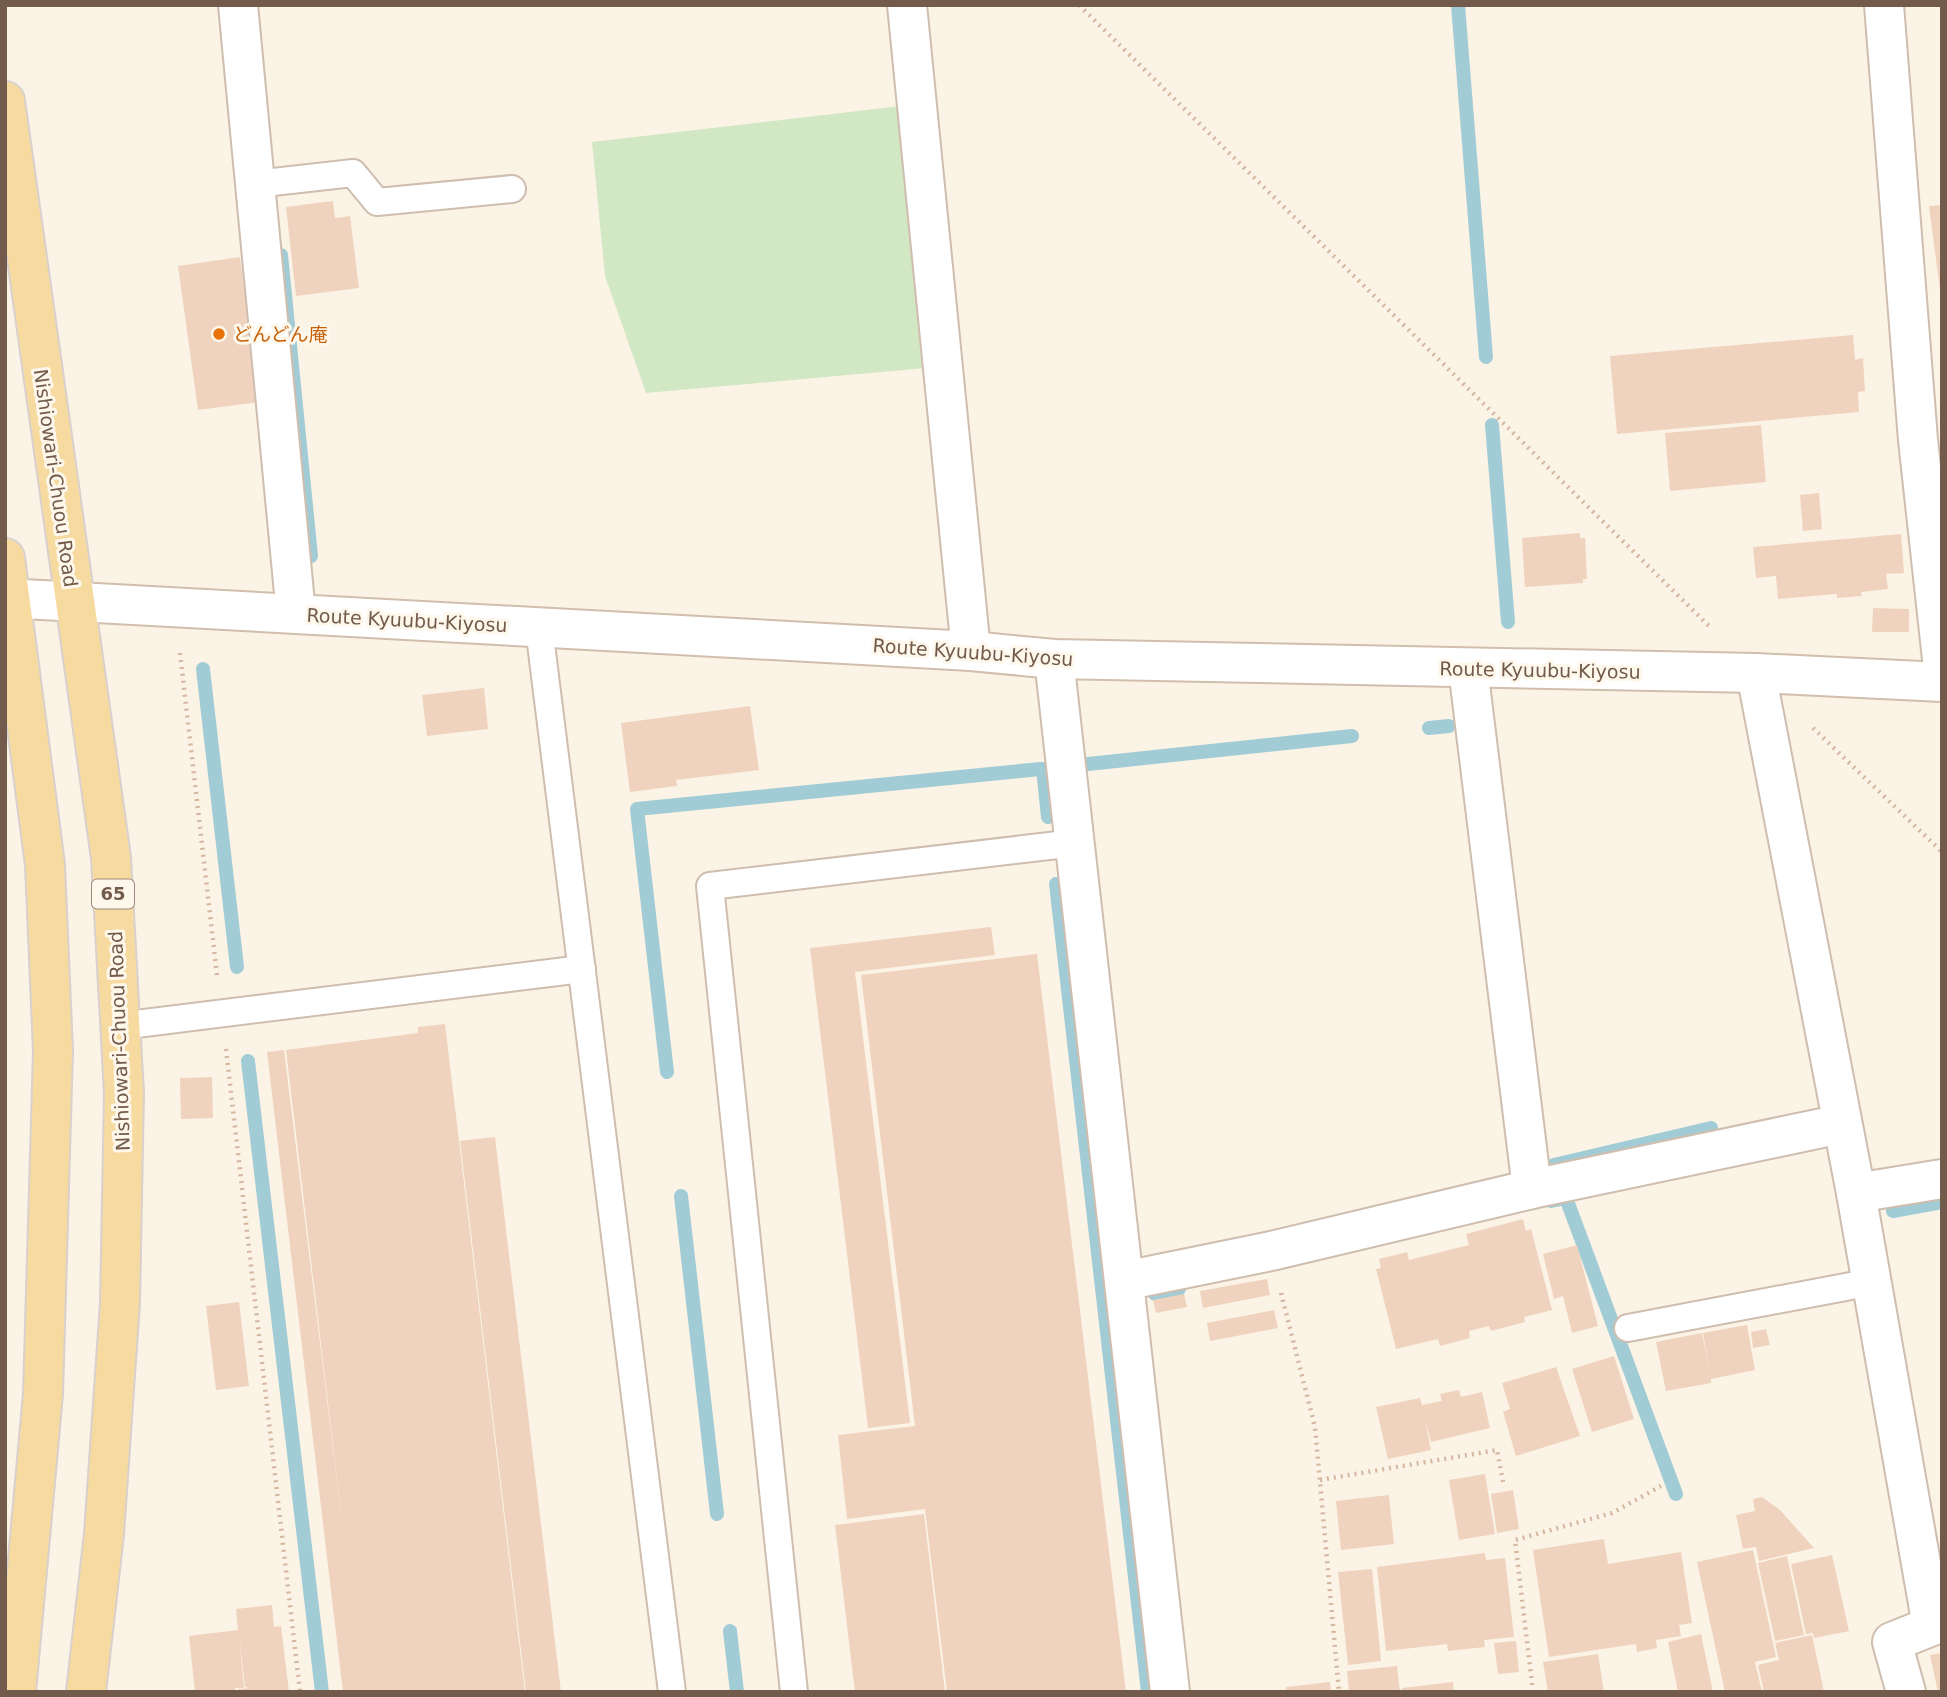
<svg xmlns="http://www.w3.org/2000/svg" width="1947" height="1697" font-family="'DejaVu Sans','Noto Sans JP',sans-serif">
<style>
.green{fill:#d2e8c4}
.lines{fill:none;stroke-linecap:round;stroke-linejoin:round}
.stream{stroke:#a1ccd5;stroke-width:14}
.building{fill:#f0d3be}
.lane-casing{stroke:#cfbeaf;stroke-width:30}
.street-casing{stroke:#cfbeaf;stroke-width:42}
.secondary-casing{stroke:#d1beac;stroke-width:42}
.primary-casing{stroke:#d8d1cd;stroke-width:42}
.path{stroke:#d4b7a1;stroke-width:4.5;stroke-dasharray:2 5;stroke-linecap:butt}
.lane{stroke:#fff;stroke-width:26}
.street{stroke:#fff;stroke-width:38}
.secondary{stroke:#fff;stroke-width:38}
.primary{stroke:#f7daa0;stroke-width:38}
.food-dot{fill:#e8710a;stroke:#fef7eb;stroke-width:2.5}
.labels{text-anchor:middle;stroke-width:6;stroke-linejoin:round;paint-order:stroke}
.shield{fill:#fef7eb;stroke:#9d8a7b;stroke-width:2}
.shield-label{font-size:18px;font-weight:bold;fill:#735b4b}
.food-label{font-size:19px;fill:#c56008;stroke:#fef7eb;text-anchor:start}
.street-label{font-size:19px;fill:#735b4b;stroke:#fef7eb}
</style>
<rect width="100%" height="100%" fill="#fbf3e5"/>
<path class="green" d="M900 106 926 368 646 393 605 276 592 142Z"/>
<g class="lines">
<g class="stream">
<path d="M1458 5 1486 357"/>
<path d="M281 255 311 556"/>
<path d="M1492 425 1508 622"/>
<path d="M203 669 237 967"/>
<path d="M1429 728 1449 726"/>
<path d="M1088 764 1352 736"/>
<path d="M1043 769 1048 817"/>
<path d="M1056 884 1148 1692"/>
<path d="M248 1061 322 1692"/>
<path d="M667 1072 637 809 1040 769"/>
<path d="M1554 1165 1711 1128"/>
<path d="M681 1196 717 1514"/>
<path d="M1551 1201 1566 1198 1676 1494"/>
<path d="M1893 1211 1942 1202"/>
<path d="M1155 1294 1179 1289"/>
<path d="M730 1631 737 1692"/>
</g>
</g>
<g class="building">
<path d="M333 201 335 218 350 216 359 288 296 296 286 207Z"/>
<path d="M1942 205V290H1940L1929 206Z"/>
<path d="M240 257 260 402 198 410 178 266Z"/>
<path d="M1853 335 1855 360 1863 358 1865 391 1858 392 1859 412 1617 434 1610 356Z"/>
<path d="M1761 425 1766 482 1670 491 1665 433Z"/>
<path d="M1819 493 1822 529 1803 531 1800 495Z"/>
<path d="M1580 533V538H1585L1587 579H1583V583L1525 587 1522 538Z"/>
<path d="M1901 534 1904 573 1886 574 1888 589 1861 592 1862 596 1837 598V594L1778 599 1776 576 1756 578 1753 547Z"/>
<path d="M1873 608 1909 609V632H1872Z"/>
<path d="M484 688 488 729 427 736 422 695Z"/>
<path d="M750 706 759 770 676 780 677 786 630 792 621 723Z"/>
<path d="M991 927 995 955 855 972 910 1423 868 1428 810 948Z"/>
<path d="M1037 954 1126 1692H947L925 1509 847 1519 838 1435 915 1426 861 975Z"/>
<path d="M445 1024 525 1692H343L267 1052 284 1050 344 1538 286 1050 418 1033V1027Z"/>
<path d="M212 1077 213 1118 181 1119 180 1078Z"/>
<path d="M495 1137 561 1692H526L460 1141Z"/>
<path d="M1523 1219 1526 1231 1531 1229 1552 1310 1524 1317 1525 1322 1491 1331 1489 1326 1469 1331 1470 1338 1440 1346 1438 1339 1396 1349 1376 1269 1381 1268 1379 1259 1407 1252 1409 1260 1469 1245 1466 1234Z"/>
<path d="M1577 1245 1598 1326 1572 1333 1563 1296 1554 1299 1543 1254Z"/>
<path d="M1267 1279 1270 1295 1203 1308 1200 1291Z"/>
<path d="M1184 1294 1187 1307 1156 1313 1153 1300Z"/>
<path d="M239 1302 249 1386 216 1390 206 1306Z"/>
<path d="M1274 1310 1278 1328 1210 1341 1207 1323Z"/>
<path d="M1747 1325 1755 1370 1711 1379V1383L1666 1391 1656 1342 1702 1333 1709 1368 1703 1333Z"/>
<path d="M1766 1329 1770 1345 1753 1348 1751 1332Z"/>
<path d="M1614 1356 1634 1419 1592 1432 1572 1369Z"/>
<path d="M1556 1367 1580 1436 1516 1456 1503 1412 1510 1409 1502 1383Z"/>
<path d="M1459 1390 1461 1397 1482 1392 1490 1428 1431 1442 1425 1420 1431 1450 1388 1459 1376 1407 1420 1398 1422 1405 1442 1401 1440 1394Z"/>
<path d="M1485 1474 1495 1534 1459 1540 1449 1480Z"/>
<path d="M1513 1490 1519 1529 1497 1533 1491 1494Z"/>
<path d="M1389 1495 1394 1544 1341 1550 1336 1501Z"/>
<path d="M1762 1497 1780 1510 1814 1548 1759 1561 1756 1547 1743 1549 1736 1515 1755 1511 1753 1499Z"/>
<path d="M924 1514 945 1692H855L835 1525Z"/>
<path d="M1604 1539 1608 1564 1681 1552 1692 1623 1679 1625 1681 1636 1656 1640 1657 1648 1637 1652 1636 1644 1549 1657 1533 1550Z"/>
<path d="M1753 1550 1776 1657 1755 1662 1762 1692H1725L1697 1562Z"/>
<path d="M1485 1553 1486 1560 1505 1558 1514 1637 1484 1640 1485 1647 1448 1651 1447 1644 1386 1651 1377 1567Z"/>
<path d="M1832 1555 1849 1631 1814 1638 1813 1633 1806 1634 1791 1564Z"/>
<path d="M1787 1556 1804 1635 1775 1641 1758 1563Z"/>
<path d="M1372 1569 1381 1661 1348 1665 1338 1572Z"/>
<path d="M272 1605 274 1627 281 1626 289 1692H238V1689L249 1688 245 1687 239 1634 244 1688H235L236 1692H195L189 1636 238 1630 236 1609Z"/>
<path d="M1701 1634 1713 1692H1678L1668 1642Z"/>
<path d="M1812 1635 1824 1692H1764L1758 1665 1779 1660 1775 1643Z"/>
<path d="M1516 1641 1519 1672 1498 1674 1494 1643Z"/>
<path d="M1942 1653V1692H1938L1930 1655Z"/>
<path d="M1598 1654 1604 1692H1548L1543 1662Z"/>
<path d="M1397 1666 1400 1692H1349L1347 1671Z"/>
<path d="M1330 1682 1331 1692H1286V1687Z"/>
<path d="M1453 1682 1454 1692H1402V1688Z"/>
</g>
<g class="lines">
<g class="lane-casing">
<g id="lane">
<path d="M255 184 353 173 377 202 512 189"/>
<path d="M539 628 672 1692"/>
<path d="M120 1026 582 969"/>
<path d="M1628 1328 1872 1282"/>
<path d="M794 1692 710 886 1075 843"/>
</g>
</g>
<g class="street-casing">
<g id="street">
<path d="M238 5 296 614"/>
<path d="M907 5 971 651"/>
<path d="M1884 5 1918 440 1942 659"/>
<path d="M1054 659 1170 1692"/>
<path d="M1468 668 1532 1189"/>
<path d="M1756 673 1856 1193 1932 1626 1892 1642 1906 1692"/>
<path d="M1856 1193 1942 1179"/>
<path d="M1124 1281 1271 1251 1532 1189 1841 1124"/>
</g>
</g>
<g class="secondary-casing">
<path id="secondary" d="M5 598 971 651 1054 659 1756 673 1942 682"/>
</g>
<g class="primary-casing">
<g id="primary">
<path d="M5 101 111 858 124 1093 120 1303 104 1534 86 1692"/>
<path d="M5 558 45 865 53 1051 43 1394 16 1692"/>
</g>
</g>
<g class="path">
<path d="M1079 5 1709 626"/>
<path d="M180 653 217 975"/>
<path d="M1813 728 1942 852"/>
<path d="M226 1049 300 1692"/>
<path d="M1281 1293 1315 1427 1339 1692"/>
<path d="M1320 1480 1497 1450 1504 1487"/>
<path d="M1533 1692 1515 1540 1612 1513 1661 1486"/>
</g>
<use href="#lane" class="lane"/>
<use href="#street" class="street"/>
<use href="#secondary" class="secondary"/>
<use href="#primary" class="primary"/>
</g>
<circle class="food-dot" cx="219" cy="334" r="7"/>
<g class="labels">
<rect class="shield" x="92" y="879.5" width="42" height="29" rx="5"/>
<g class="shield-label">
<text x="113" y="900">65</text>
</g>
<g class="food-label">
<text x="233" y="341">どんどん庵</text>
</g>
<g class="street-label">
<text transform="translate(56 478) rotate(82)" y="7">Nishiowari-Chuou Road</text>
<text transform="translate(407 620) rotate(3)" y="7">Route Kyuubu-Kiyosu</text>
<text transform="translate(973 652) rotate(4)" y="7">Route Kyuubu-Kiyosu</text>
<text transform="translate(1540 670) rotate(1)" y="7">Route Kyuubu-Kiyosu</text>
<text transform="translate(119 1041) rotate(-92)" y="7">Nishiowari-Chuou Road</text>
</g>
</g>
<rect width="1947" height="1697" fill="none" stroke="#735b4b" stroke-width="14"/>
</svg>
